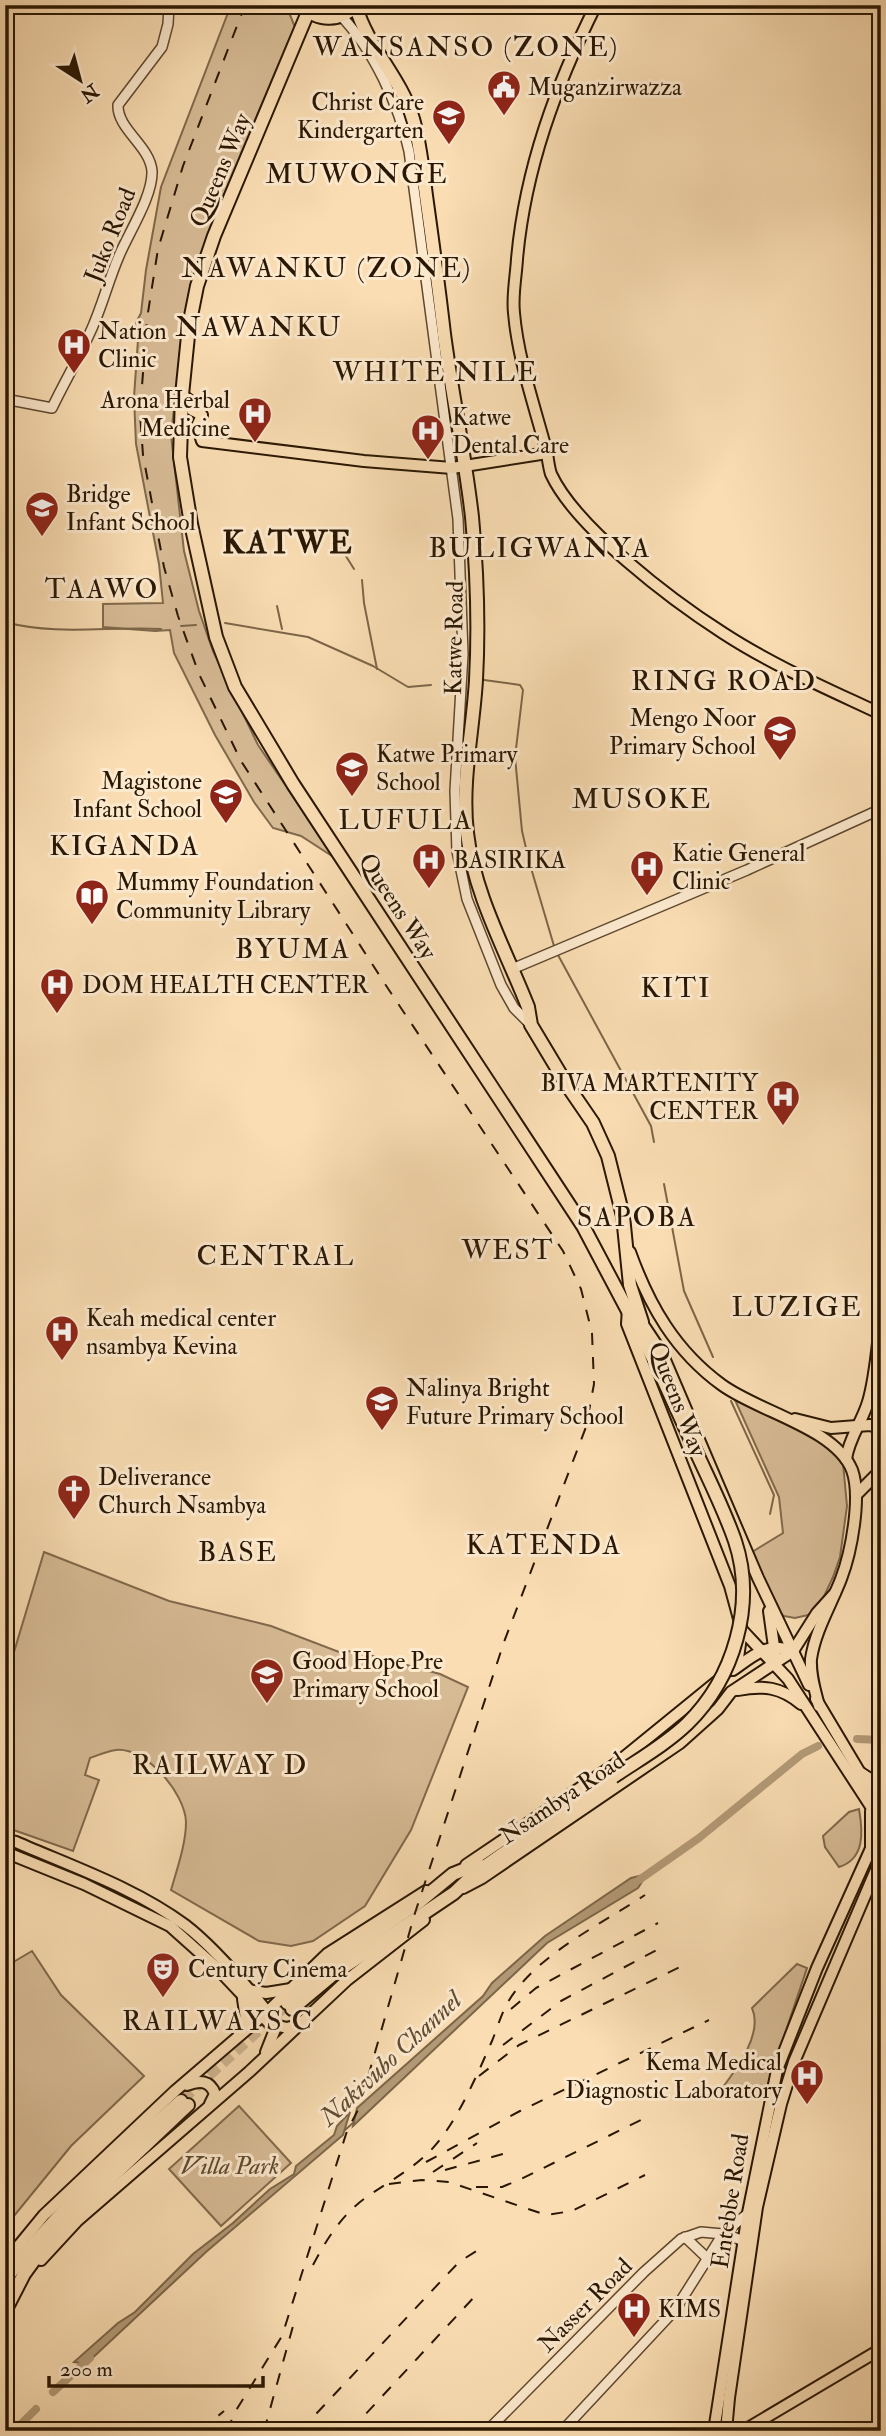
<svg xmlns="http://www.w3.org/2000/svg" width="886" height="2436" font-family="'IM FELL Double Pica',serif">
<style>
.green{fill:#d7bb95;stroke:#80694c;stroke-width:2}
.water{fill:#b39a77;stroke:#7c6648;stroke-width:2}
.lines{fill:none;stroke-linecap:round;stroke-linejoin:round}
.stream{stroke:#7c6648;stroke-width:2}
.canal{stroke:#b39a77;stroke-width:8}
.highway-tunnel{stroke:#d0b590;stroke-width:12;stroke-dasharray:12 6;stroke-linecap:butt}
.minor-casing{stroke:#5e482e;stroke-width:12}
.major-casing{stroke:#2a1702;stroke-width:14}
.highway-casing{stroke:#2a1702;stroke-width:16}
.minor{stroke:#fce9ce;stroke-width:9}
.major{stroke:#faddb3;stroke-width:10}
.highway{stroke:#faddb3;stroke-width:12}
.rail{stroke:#2a1702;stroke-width:2;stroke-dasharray:12 12;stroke-linecap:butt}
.highway-bridge-casing{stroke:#2a1702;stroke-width:16;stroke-linecap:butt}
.highway-bridge{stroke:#faddb3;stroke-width:12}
.labels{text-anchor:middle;stroke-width:6;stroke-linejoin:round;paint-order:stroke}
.poi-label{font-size:24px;fill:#2a1702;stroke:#fce9ce;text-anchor:start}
.street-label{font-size:24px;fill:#2a1702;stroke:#fce9ce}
.park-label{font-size:24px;font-style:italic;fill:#5e482e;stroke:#fce9ce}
.water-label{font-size:26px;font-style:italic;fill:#614b31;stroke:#fce9ce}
.quarter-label{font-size:28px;letter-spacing:2px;fill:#2a1702;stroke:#fce9ce}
.district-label{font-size:32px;font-weight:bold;letter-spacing:2px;fill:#2a1702;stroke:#fce9ce}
</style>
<rect width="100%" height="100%" fill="#faddb3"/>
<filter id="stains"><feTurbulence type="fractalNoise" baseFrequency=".00286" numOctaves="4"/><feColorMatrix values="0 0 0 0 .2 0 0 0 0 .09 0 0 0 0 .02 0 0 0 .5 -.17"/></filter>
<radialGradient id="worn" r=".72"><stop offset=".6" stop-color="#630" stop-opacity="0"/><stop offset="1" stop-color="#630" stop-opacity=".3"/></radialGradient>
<g class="green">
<path d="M231 5H286L295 27 293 37 221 203 195 272 184 321 171 435 184 551 199 611 213 651 258 745 335 858 301 836 273 828 254 802 215 735 174 653 170 630 155 631 103 627V604L163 603 159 564 136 444 134 397 138 340 136 323 141 313 146 270 161 187Z"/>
<path d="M735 1400 806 1433 829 1446 843 1463 847 1506 840 1557 833 1577 820 1605 808 1615 795 1618 784 1616 769 1605 744 1557 783 1533 779 1497Z"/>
<path d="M44 1552 169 1601 271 1626 339 1652 355 1651 440 1674 468 1687 411 1830 365 1906 313 1941 291 1946 259 1941 171 1890C177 1869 186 1844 186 1822 185 1793 146 1747 116 1750 108 1751 98 1755 90 1758L85 1775 99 1780 73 1851 5 1827V1682Z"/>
<path d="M859 1809C863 1832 865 1859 839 1867L825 1847 823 1836 849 1812Z"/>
<path d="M32 1951 61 1995 144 2076 71 2146 5 2227V1967Z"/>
<path d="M797 1964 807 1968 764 2096 723 2087C738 2067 763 2033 752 2008Z"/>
<path d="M239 2106 291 2163 221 2226 169 2169Z"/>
</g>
<g class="water">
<path d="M647 1874 638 1888 547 1943 353 2126 357 2108 483 1996 492 1983 545 1936 631 1878Z"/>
<path d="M350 2112 343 2135 206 2252 86 2364 74 2362 118 2323 135 2312 193 2254 233 2223 270 2189 294 2174 296 2166 334 2135 337 2126Z"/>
</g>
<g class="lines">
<g class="stream">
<path d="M329 529 354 569"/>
<path d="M362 580 364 603 377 669"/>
<path d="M277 606 282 629"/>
<path d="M5 622C57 636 109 626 161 629"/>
<path d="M225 623 308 637 373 666 408 687 431 685"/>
<path d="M181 626 196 625"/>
<path d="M484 680 520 685 523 690 515 757 522 831 529 861"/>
<path d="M531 868 554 946"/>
<path d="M558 955 651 1126 654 1142"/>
<path d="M664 1184 684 1291 713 1357"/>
<path d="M731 1401 774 1495 770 1514"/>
<path d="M345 2130 354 2122"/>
</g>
<g class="canal">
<path d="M857 1739 881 1740"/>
<path d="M639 1880 699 1838 802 1754 818 1746"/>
<path d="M53 2392 90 2358"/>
<path d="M14 2431 36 2409"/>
</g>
<path class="highway-tunnel" d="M182 2099 287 2004"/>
<g class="minor-casing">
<g id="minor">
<path d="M341 16C374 50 399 106 409 151L458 519 463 654 455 791 457 851 467 899 501 985 514 1008 530 1024"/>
<path d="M5 399 52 408C65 381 81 354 93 326 103 303 109 279 119 256 129 232 153 196 152 171 150 146 117 129 118 105L162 47 168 24 169 5"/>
<path d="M512 969 747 870 881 809"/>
<path d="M685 2237 707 2258"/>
<path d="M719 2241 733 2237 744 2241"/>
<path d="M487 2431 644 2272 681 2239 701 2232 723 2234"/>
<path d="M562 2431 675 2310 723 2234 751 2211"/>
</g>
</g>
<g class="major-casing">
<g id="major">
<path d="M596 5C556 85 525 169 517 259 516 277 512 295 514 313 518 360 535 407 547 453 548 460 549 468 551 474 576 528 673 601 723 633 772 665 828 689 881 714"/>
<path d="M182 395 193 403 192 410 202 415 197 426 202 441 364 461 452 468 547 453"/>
<path d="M630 1252C649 1305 675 1351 722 1385 759 1412 835 1428 852 1470 862 1497 851 1553 841 1579 831 1605 815 1631 811 1659 810 1675 815 1690 819 1706"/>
<path d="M628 1308 627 1324 730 1586 742 1630 788 1679 881 1822"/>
<path d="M644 1326 662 1353 758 1578 809 1685"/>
<path d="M795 1419 831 1428 870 1425 881 1429"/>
<path d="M846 1459C849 1438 862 1422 868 1402 876 1375 877 1346 881 1318"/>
<path d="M857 1494 881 1470"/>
<path d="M769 1611 775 1654"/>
<path d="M733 1670C753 1656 768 1641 793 1651"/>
<path d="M738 1690C763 1685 781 1687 801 1704"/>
<path d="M816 1699 881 1808"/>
<path d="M861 1773 881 1786"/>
<path d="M5 1840 16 1842C73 1867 135 1888 185 1925 215 1948 250 1990 273 2019L276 2027 266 2052"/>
<path d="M871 1846V1811"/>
<path d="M5 1852 84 1884 170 1926 217 1968 270 2024 287 2028 298 2025"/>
<path d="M466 1865 617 1763 719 1680 738 1658 742 1630"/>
<path d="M463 1888 482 1878 680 1743 718 1709 731 1692 793 1651 817 1613 835 1593"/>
<path d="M248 1990 266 1993 291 1989"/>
<path d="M239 2033 246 2019 243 1999"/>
<path d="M187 2085C199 2080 210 2080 215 2094L210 2104"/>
<path d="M41 2260 77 2221 249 2072 347 1980 424 1920"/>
<path d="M5 2270 12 2254 44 2215 175 2091 267 2012 327 1954 426 1891"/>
<path d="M714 2431 748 2213 777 2070 817 1968 873 1844 881 1832"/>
<path d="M726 2431 729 2398 757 2207 781 2104 794 2062 881 1858"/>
<path d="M743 2431 881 2349"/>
</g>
</g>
<g class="highway-casing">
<g id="highway">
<path d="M302 5C318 23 341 21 357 5"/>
<path d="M356 7C368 48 401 78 413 119 421 146 423 175 427 203 433 246 439 290 444 334 452 395 465 455 472 517 477 571 479 625 476 680 473 731 461 782 467 833 474 894 506 951 528 1007L531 1025 567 1085 593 1123 608 1156 623 1216 630 1285 642 1322"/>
<path d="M308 12 214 236 197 286 189 326 182 395 180 457 191 524 216 637 235 687 293 784 583 1226 656 1364 694 1447"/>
<path d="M287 2003 329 1964 419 1902 453 1874 478 1864"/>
<path d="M292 2009 335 1973 454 1893 474 1874 613 1777"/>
<path d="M5 2280C57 2210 117 2159 181 2101"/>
<path d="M5 2311 24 2274 56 2230 188 2105"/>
</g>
</g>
<use href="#minor" class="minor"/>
<use href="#major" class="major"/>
<use href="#highway" class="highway"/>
<g class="rail">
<path d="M511 2009 536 1988 658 1923"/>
<path d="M503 2045 561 2001 666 1945"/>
<path d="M479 2076 519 2045 684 1965"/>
<path d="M426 2162 520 2111 709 2020"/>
<path d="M445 2170 503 2154"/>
<path d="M433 2172 477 2143"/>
<path d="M389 2184 422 2180 449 2182 546 2215 572 2211 645 2175"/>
<path d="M476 2187H502L519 2180 649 2116"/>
<path d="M313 2265C326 2240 341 2216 364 2199 386 2183 410 2171 429 2152 455 2127 477 2075 492 2041 497 2029 501 2014 508 2002 536 1955 600 1925 645 1895"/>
<path d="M200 2431 224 2411"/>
<path d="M227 2431 235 2412 282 2336 347 2131 359 2108 415 1913 504 1642 586 1427 594 1384 592 1333 581 1289 563 1251 387 987 241 761 199 674 178 616 164 567 143 455 140 413 147 319 158 249 183 166 245 5"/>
<path d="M264 2431 293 2326"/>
<path d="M300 2431 459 2262 478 2250"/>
<path d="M350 2431 476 2295"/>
</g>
<g class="highway-bridge-casing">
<path id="highway-bridge" d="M613 1777C638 1760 665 1745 687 1724 734 1678 756 1604 735 1541 724 1509 708 1478 694 1447"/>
</g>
<use href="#highway-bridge" class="highway-bridge"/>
</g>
<defs>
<g id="civic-pin" transform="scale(1.75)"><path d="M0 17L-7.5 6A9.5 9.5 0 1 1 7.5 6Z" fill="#8f2418" stroke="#fce9ce"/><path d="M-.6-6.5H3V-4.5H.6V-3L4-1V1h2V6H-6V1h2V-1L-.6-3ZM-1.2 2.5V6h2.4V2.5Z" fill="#fff"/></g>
<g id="school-pin" transform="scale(1.75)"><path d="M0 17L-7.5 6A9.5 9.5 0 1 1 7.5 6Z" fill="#8f2418" stroke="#fce9ce"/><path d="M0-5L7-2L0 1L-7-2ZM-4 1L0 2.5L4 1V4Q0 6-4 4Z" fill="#fff"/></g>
<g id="hospital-pin" transform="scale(1.75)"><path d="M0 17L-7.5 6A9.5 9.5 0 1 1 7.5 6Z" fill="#8f2418" stroke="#fce9ce"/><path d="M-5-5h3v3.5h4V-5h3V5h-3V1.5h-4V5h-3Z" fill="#fff"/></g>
<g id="library-pin" transform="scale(1.75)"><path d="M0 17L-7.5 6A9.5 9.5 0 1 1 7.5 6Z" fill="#8f2418" stroke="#fce9ce"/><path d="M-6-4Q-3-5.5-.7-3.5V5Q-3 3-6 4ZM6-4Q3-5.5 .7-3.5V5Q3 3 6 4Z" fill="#fff"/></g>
<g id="church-pin" transform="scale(1.75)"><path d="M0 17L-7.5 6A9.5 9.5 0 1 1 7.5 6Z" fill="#8f2418" stroke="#fce9ce"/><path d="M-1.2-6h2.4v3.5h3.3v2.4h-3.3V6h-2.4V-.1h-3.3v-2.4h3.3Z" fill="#fff"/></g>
<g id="theatre-pin" transform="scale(1.75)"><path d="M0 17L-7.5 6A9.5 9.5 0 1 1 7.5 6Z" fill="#8f2418" stroke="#fce9ce"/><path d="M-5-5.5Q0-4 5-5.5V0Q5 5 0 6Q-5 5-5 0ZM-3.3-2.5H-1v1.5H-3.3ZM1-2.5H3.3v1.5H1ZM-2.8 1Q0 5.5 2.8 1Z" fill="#fff"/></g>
</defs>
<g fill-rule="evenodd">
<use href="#civic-pin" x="504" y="87"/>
<use href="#school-pin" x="449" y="116"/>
<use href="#hospital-pin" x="74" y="345"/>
<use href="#hospital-pin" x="255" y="414"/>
<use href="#hospital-pin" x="428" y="431"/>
<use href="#school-pin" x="42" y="508"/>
<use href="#school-pin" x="780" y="732"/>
<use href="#school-pin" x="352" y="768"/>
<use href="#school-pin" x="226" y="795"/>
<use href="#hospital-pin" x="429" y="860"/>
<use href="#hospital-pin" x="647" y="867"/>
<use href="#library-pin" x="92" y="896"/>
<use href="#hospital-pin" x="57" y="985"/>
<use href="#hospital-pin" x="783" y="1097"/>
<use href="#hospital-pin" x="62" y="1332"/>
<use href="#school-pin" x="382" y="1402"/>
<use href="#church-pin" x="74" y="1491"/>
<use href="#school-pin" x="267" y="1675"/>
<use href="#theatre-pin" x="163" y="1969"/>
<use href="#hospital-pin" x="807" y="2076"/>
<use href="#hospital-pin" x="634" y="2309"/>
</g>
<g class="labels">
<g class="poi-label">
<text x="528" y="95">Muganzirwazza</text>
<text x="424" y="110" text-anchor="end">Christ Care<tspan x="424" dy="28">Kindergarten</tspan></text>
<text x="98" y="339">Nation<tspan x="98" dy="28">Clinic</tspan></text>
<text x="230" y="408" text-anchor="end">Arona Herbal<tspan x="230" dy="28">Medicine</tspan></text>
<text x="452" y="425">Katwe<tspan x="452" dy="28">Dental Care</tspan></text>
<text x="66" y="502">Bridge<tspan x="66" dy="28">Infant School</tspan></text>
<text x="756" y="726" text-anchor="end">Mengo Noor<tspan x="756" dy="28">Primary School</tspan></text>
<text x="376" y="762">Katwe Primary<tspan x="376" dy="28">School</tspan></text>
<text x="202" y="789" text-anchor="end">Magistone<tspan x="202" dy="28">Infant School</tspan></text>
<text x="672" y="861">Katie General<tspan x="672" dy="28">Clinic</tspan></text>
<text x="453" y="868">BASIRIKA</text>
<text x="116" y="890">Mummy Foundation<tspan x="116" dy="28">Community Library</tspan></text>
<text x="82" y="993">DOM HEALTH CENTER</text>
<text x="758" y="1091" text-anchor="end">BIVA MARTENITY<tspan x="758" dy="28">CENTER</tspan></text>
<text x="86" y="1326">Keah medical center<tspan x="86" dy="28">nsambya Kevina</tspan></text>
<text x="406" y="1396">Nalinya Bright<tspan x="406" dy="28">Future Primary School</tspan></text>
<text x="98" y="1485">Deliverance<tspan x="98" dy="28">Church Nsambya</tspan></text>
<text x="292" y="1669">Good Hope Pre<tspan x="292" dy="28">Primary School</tspan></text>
<text x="188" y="1977">Century Cinema</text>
<text x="782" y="2070" text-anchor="end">Kema Medical<tspan x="782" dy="28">Diagnostic Laboratory</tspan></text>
<text x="658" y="2317">KIMS</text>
</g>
<g class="street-label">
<text transform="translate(220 170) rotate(-67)" y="8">Queens Way</text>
<text transform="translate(110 235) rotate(-68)" y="8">Juko Road</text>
<text transform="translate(454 638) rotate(-89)" y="8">Katwe Road</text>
<text transform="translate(398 906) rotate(57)" y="8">Queens Way</text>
<text transform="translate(678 1399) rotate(69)" y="8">Queens Way</text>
<text transform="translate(562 1798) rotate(-34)" y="8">Nsambya Road</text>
<text transform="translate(730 2201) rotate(-81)" y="8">Entebbe Road</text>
<text transform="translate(585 2305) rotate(-45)" y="8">Nasser Road</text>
</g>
<g class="park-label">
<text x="230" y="2174">Villa Park</text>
</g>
<g class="water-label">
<text transform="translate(390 2058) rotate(-43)" y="9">Nakivubo Channel</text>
</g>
<g class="quarter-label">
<text x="466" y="56">WANSANSO (ZONE)</text>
<text x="357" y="183">MUWONGE</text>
<text x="327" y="277">NAWANKU (ZONE)</text>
<text x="259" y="336">NAWANKU</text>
<text x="436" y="381">WHITE NILE</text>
<text x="540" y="557">BULIGWANYA</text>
<text x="102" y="598">TAAWO</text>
<text x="724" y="690">RING ROAD</text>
<text x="642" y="808">MUSOKE</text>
<text x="406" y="829">LUFULA</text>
<text x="125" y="855">KIGANDA</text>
<text x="293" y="958">BYUMA</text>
<text x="676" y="997">KITI</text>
<text x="637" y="1226">SAPOBA</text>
<text x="508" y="1259">WEST</text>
<text x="276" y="1265">CENTRAL</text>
<text x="797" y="1316">LUZIGE</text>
<text x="544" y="1554">KATENDA</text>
<text x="238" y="1561">BASE</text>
<text x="220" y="1774">RAILWAY D</text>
<text x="218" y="2030">RAILWAYS C</text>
</g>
<g class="district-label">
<text x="288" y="553">KATWE</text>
</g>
</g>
<rect width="886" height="2436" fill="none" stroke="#faddb3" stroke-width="28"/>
<rect x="7" y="7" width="872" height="2422" fill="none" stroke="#2a1702" stroke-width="3.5"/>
<rect x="14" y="14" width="858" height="2408" fill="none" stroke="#2a1702" stroke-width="2"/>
<g transform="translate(80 80) rotate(144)" stroke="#fce9ce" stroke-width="5" paint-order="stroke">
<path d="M0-5L12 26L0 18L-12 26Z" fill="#2a1702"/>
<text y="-10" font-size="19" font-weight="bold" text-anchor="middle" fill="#2a1702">N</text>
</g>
<path d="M49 2376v10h214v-10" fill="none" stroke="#2a1702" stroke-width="3.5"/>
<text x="60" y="2376" font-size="21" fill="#2a1702" stroke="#fce9ce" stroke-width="5" paint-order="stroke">200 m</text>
<rect width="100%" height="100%" filter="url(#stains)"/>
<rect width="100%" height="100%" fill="url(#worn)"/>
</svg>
